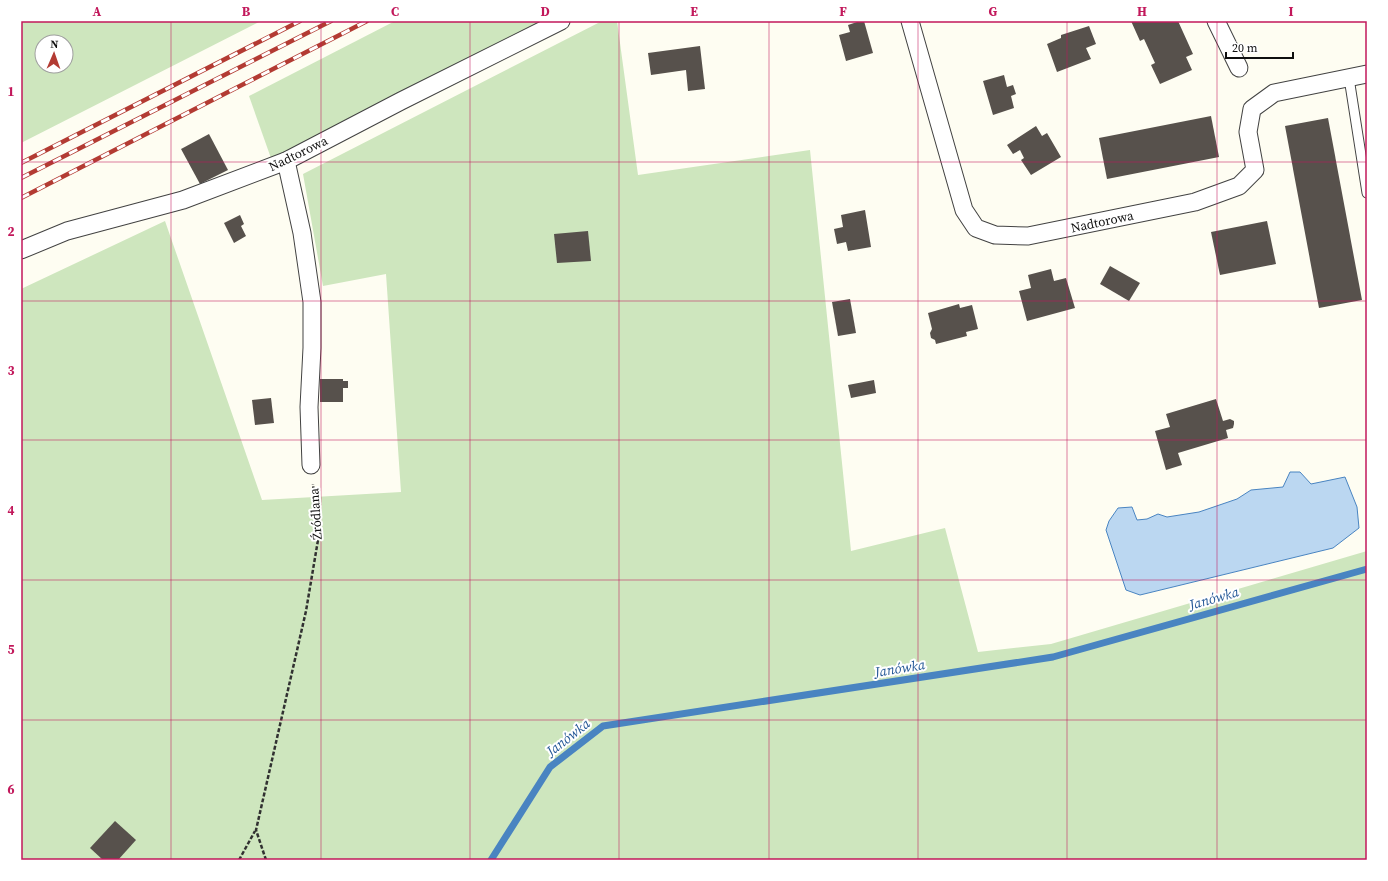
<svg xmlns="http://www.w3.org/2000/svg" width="1388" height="881" font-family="'Source Serif 4',serif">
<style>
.green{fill:#cee6be;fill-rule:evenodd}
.water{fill:#bbd7f1;stroke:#4984c1}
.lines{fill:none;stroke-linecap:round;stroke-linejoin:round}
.stream{stroke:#4984c1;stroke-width:7}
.building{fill:#57514c}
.service-casing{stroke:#424242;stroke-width:11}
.minor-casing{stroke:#424242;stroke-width:19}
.path{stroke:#313131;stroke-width:2.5;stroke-dasharray:4 2;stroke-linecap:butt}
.service{stroke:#fff;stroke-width:9}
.minor{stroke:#fff;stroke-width:17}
.rail-casing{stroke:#b33b33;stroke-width:4.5}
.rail{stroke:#fff;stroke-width:3;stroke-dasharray:9;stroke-linecap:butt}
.grid{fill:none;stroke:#c2185b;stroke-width:1;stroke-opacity:0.55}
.labels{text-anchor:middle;stroke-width:4;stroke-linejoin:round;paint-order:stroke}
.street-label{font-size:13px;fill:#0f0f0f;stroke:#fff}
.water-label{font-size:14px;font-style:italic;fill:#235796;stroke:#fff}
.neatline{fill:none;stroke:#c2185b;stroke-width:1.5}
.grid-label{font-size:13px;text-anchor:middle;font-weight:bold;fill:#c2185b}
</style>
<rect width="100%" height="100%" fill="#fefdf2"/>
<g class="green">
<path d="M21 21H261L21 143ZM42 42H66V66H42Z"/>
<path d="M395 21H545L272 161 249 96Z"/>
<path d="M602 21H617L638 175 810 150 851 551 945 528 978 652 1051 644 1367 551V860H21V289L165 221 262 500 401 492 386 274 323 286 303 174Z"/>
</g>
<path class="water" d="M1290 472H1300L1311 484 1345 477 1357 507 1359 528 1333 548 1140 595 1126 590 1106 530 1109 521 1118 508 1132 507 1137 520 1147 519 1158 514 1167 517 1199 512 1237 499 1251 490 1283 487Z"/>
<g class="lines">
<path class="stream" d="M491 860 550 767 603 726 1053 657 1367 569"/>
</g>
<g class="building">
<path d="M860 21H864L873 53 846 61 839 35 850 32 848 25Z"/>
<path d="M1131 21H1178L1193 54 1186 57 1192 70 1160 84 1151 65 1155 63 1144 39 1140 41Z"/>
<path d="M1089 26 1096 44 1086 48 1091 59 1057 72 1047 44 1061 38V35Z"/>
<path d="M700 46 705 89 688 91 686 70 651 75 648 53Z"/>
<path d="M1004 75 1007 87 1013 85 1016 94 1011 96 1014 108 993 115 983 81Z"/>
<path d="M1211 116 1219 157 1107 179 1099 138Z"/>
<path d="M1328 118 1362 300 1319 308 1285 126Z"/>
<path d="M1036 126 1042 136 1047 133 1061 157 1031 175 1021 160 1024 158 1020 150 1013 154 1007 145Z"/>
<path d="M209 134 228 170 200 184 181 149Z"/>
<path d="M865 210 871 247 848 251 846 242 837 244 834 229 843 227 841 215Z"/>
<path d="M240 215 244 224 241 226 246 236 234 243 224 223Z"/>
<path d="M1267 221 1276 264 1220 275 1211 232Z"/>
<path d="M588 231 591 261 557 263 554 234Z"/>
<path d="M1110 266 1140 283 1129 301 1100 284Z"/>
<path d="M1051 269 1054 281 1066 278 1075 308 1027 321 1019 291 1031 288 1028 275Z"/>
<path d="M850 299 856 333 838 336 832 302Z"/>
<path d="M959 304 960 308 972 305 978 329 966 332 967 336 936 344 935 340 931 338 930 333 932 329 928 313Z"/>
<path d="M320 379H343V381H348V388H343V402H320Z"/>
<path d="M874 380 876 393 851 398 848 385Z"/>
<path d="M271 398 274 423 255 425 252 400Z"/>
<path d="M1216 399 1223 421 1230 419 1234 421V424L1233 428 1226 430 1228 438 1178 453 1182 465 1166 470 1155 431 1170 427 1166 414Z"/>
<path d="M115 821 136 840 118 860H103L90 848Z"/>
</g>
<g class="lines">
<g class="service-casing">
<path id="service" d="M1349 78 1367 193"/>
</g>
<g class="minor-casing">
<g id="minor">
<path d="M910 21 964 210 976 228 995 235 1028 236 1195 202 1239 186 1255 170 1248 132 1252 109 1274 93 1367 74"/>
<path d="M1216 21 1239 68"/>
<path d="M286 161 302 233 312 302V348L309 407 311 465"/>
<path d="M21 250 67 231 183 200 286 161 401 101 561 21"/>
</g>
</g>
<g class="path">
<path d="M239 860 255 831"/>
<path d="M266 860 256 830 306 611 318 540 313 484"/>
</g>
<use href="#service" class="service"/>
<use href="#minor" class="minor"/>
<g class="rail-casing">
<g id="rail">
<path d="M21 163 300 21"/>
<path d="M21 178 331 21"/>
<path d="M21 198 367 21"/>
</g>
</g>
<use href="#rail" class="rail"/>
</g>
<path class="grid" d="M171 21V860M321 21V860M470 21V860M619 21V860M769 21V860M918 21V860M1067 21V860M1217 21V860M21 162H1367M21 301H1367M21 440H1367M21 580H1367M21 720H1367"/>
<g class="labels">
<g class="street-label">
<text transform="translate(298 153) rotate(-26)" y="5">Nadtorowa</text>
<text transform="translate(1102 221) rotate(-12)" y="5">Nadtorowa</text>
<text transform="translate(315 514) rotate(-94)" y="5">Źródlana</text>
</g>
<g class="water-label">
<text transform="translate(1214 598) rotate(-16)" y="5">Janówka</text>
<text transform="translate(900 668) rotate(-9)" y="5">Janówka</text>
<text transform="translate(568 737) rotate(-38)" y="5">Janówka</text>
</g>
</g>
<rect width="1388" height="881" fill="none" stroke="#ffffff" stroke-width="44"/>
<g transform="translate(54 54) rotate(2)"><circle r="19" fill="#ffffff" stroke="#9f9f9f"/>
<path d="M0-3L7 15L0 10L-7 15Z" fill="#b33b33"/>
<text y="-6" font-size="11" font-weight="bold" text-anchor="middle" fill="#0f0f0f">N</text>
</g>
<path d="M1226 52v6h67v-6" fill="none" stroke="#0f0f0f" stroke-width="2"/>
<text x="1232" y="52" font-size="12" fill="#0f0f0f" stroke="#ffffff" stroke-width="3" paint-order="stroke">20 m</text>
<rect x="22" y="22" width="1344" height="837" class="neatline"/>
<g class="grid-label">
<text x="97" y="16">A</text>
<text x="246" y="16">B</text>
<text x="395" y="16">C</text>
<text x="545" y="16">D</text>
<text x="694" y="16">E</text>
<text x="843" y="16">F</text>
<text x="993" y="16">G</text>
<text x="1142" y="16">H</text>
<text x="1291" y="16">I</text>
<text x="11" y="96">1</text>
<text x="11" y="236">2</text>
<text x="11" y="375">3</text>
<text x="11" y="515">4</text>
<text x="11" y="654">5</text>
<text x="11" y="794">6</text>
</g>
</svg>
